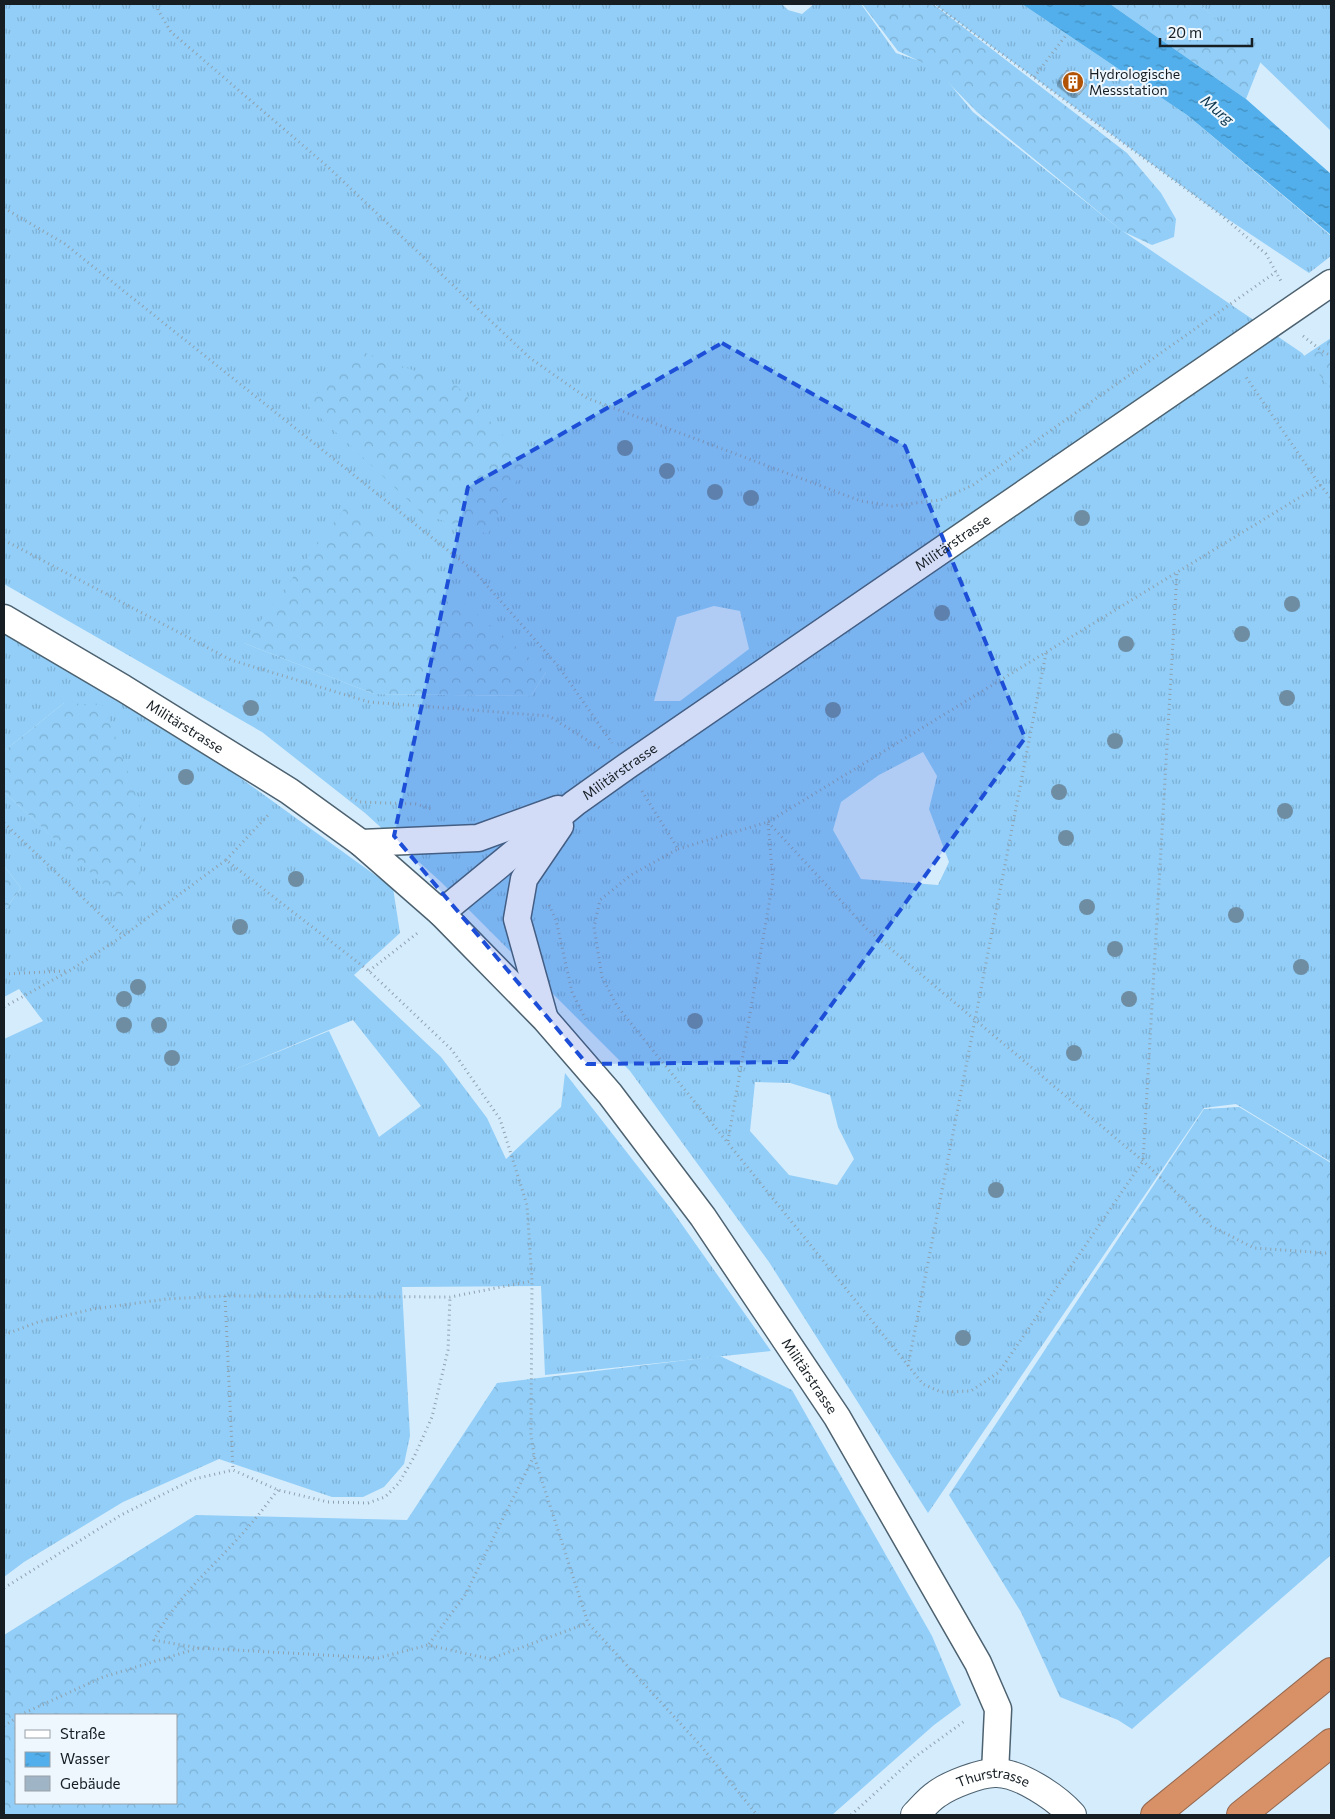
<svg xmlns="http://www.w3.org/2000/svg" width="1335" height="1819" font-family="Commissioner,sans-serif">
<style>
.grass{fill:url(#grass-tufts);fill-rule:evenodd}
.forest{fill:url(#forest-crowns);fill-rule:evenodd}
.water{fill:url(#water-ripples)}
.building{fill:#9fb5c5;stroke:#899faf;filter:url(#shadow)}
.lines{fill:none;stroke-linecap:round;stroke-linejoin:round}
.street-casing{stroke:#4d6270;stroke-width:29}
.secondary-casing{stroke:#4d6270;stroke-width:30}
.highway-casing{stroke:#946850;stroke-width:30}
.path{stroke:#8fa1ae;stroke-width:3;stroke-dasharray:1 4;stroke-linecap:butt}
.street{stroke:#fff;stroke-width:26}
.secondary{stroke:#fff;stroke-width:28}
.highway{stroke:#d89067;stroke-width:28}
.tree{fill:#6e8da3}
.marked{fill:#1d4ed8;fill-opacity:0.2;stroke:#1d4ed8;stroke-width:4;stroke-dasharray:10 6;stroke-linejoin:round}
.labels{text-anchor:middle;stroke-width:4;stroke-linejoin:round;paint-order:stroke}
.poi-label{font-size:14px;fill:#161e24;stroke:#eef7fe;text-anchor:start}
.street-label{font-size:14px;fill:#161e24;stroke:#eef7fe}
.water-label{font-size:15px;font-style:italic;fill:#0b344c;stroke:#eef7fe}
</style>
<defs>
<pattern id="grass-tufts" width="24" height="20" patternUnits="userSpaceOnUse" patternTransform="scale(1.25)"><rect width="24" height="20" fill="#92cef7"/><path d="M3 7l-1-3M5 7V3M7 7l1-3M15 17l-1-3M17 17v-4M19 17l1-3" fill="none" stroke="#7db0d4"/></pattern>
<pattern id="forest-crowns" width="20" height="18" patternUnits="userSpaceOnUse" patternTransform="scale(1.25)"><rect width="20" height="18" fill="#92cef7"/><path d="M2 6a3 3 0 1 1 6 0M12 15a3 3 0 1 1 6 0" fill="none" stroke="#7db0d4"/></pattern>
<pattern id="water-ripples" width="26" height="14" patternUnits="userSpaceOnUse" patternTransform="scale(1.25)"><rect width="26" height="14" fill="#52afeb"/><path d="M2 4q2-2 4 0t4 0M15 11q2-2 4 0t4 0" fill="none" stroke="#438ebe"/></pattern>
<filter id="shadow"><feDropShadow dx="-4.5" dy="4.5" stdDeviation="0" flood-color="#0004"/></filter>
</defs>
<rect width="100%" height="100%" fill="#d5ecfd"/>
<g class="grass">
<path d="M4 4H782L788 10 802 14 814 4H861L896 53 935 66 973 112 1121 230 1302 353 1331 388V1162L1236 1104 1204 1108 928 1513 769 1262 630 1071 442 883 365 813 262 732 4 584ZM714 606 740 611 749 649 680 701H654L677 617ZM244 643 546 672 531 696 374 694ZM923 752 937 776 929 809 949 862 938 885 861 879 833 830 841 802 879 775ZM755 1082 790 1083 830 1095 838 1127 854 1159 837 1185 789 1175 750 1131Z"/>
<path d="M934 4H1022L1187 115 1331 236V256L1309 273 1220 214Z"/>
<path d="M1200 4H1331V131Z"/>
<path d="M4 633 62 667 232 772 393 888 400 933 354 975 441 1057 487 1118 506 1159 561 1107 565 1073 671 1209 771 1351 545 1375 541 1286 402 1287 410 1436 404 1464 384 1487 363 1497H332L219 1459 123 1502 24 1562 4 1577V1039L43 1021 19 989 4 997V911L21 888 4 866V792L119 898 64 703 4 751ZM353 1020 421 1106 379 1137 329 1031 221 1075Z"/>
</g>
<g class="forest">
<path d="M862 4H933L1127 153 1161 193 1176 219 1174 237 1152 245 1122 231 977 112 934 68 898 51Z"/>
<path d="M1110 4H1200L1261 61 1246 99Z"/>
<path d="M1331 338V389L1304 356Z"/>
<path d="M354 349 457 386 527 461 488 534 424 515 307 405Z"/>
<path d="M347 505 546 672 531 696 374 694 244 643Z"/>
<path d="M64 703 104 705 142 812 140 880 119 899 4 792V751Z"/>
<path d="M4 866 21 888 4 911Z"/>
<path d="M1239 1107 1331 1163V1555L1132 1729 1118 1720 1060 1697 1021 1612 949 1495 1204 1109Z"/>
<path d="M720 1356 792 1390 932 1636 961 1705 934 1725 832 1815H4V1635L196 1515 407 1520 497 1383ZM16 1715H176V1803H16Z"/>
</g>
<path class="water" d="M1022 4H1110L1246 99 1331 174V235L1187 115Z"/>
<path class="building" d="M1067 70 1087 85 1079 95 1060 80Z"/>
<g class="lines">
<g class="street-casing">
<g id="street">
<path id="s1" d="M4 618 123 688 289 791 361 843 441 913 545 1019 610 1094 703 1217 837 1417 978 1663 998 1709 995 1773"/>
<path d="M361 843 478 838 558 809"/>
<path id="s2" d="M441 913 575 803 627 766 1331 283"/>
<path d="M544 1016 517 919 524 879 560 826"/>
</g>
</g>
<g class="secondary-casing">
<g id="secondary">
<path id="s3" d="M915 1815C922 1808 929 1799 937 1794 949 1785 980 1773 995 1773 1019 1772 1057 1798 1072 1815"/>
</g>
</g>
<g class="highway-casing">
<g id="highway">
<path d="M1155 1815 1331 1672"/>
<path d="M1241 1815 1331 1743"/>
</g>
</g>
<g class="path">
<path d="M157 4 158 10 171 32 328 167 530 358 587 398 861 501 892 506 940 500 973 485 1276 272"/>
<path d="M934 4 1220 214 1266 254 1282 283"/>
<path d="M1034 77 1067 34"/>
<path d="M4 208 65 244 475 572 559 667 612 743"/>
<path d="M1303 336 1322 351 1331 356"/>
<path d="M1320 485 1331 498"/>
<path d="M4 540 231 660 369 702 549 716 601 749"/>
<path d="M642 791 678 849 631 875 600 900 594 927 602 977 617 1006 923 1384 941 1392 971 1391 999 1372 1143 1161 1177 572"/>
<path d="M351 798 360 802 416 804 431 809"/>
<path d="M768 822 867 929 1143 1161 1211 1226 1254 1248 1326 1253 1331 1252"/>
<path d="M4 823 123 936"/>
<path d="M678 849 768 822 1320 485 1246 377"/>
<path d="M226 860 270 813"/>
<path d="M549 905 556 920 572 992 586 1020"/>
<path d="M369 971 420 931"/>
<path d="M4 974 66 971"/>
<path d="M4 1007 69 971 123 936 226 860 369 971 452 1050 500 1119 527 1205 532 1281 531 1434 534 1456 588 1623 701 1746 757 1815"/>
<path d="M728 1141 773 881 768 822"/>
<path d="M225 1296 233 1470"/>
<path d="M4 1335 38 1322 93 1309 167 1299 225 1296 450 1297 532 1281"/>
<path d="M908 1366 1046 653"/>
<path d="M278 1490C268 1502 259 1515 249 1526 217 1564 177 1595 154 1640L199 1648 378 1658 428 1645 490 1659 588 1623"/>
<path d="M4 1588 121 1515 194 1479 233 1470 278 1490 328 1502 368 1503 385 1497 399 1483 414 1457 432 1417 448 1350 450 1297"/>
<path d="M429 1644 465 1595 534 1456"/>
<path d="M20 1715 103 1677 199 1648"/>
<path d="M4 1726 16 1718"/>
<path d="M851 1815 915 1757 966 1720"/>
</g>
<use href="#street" class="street"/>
<use href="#secondary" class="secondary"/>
<use href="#highway" class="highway"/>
</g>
<g class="tree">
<circle cx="625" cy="448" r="8"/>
<circle cx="667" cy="471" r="8"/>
<circle cx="715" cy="492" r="8"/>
<circle cx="751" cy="498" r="8"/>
<circle cx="1082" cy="518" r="8"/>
<circle cx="1292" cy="604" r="8"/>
<circle cx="942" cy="613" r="8"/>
<circle cx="1242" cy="634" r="8"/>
<circle cx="1126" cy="644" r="8"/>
<circle cx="1287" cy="698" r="8"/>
<circle cx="251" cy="708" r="8"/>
<circle cx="833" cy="710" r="8"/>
<circle cx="1115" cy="741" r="8"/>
<circle cx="186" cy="777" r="8"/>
<circle cx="1059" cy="792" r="8"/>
<circle cx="1285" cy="811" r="8"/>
<circle cx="1066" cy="838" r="8"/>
<circle cx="296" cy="879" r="8"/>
<circle cx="1087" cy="907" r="8"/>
<circle cx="1236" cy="915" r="8"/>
<circle cx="240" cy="927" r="8"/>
<circle cx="1115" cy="949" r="8"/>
<circle cx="1301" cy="967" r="8"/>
<circle cx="138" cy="987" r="8"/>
<circle cx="124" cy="999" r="8"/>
<circle cx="1129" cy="999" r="8"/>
<circle cx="695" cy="1021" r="8"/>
<circle cx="124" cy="1025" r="8"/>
<circle cx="159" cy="1025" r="8"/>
<circle cx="1074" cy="1053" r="8"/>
<circle cx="172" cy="1058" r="8"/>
<circle cx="996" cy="1190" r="8"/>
<circle cx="963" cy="1338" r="8"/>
</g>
<path class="marked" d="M722 343 905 446 1025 738 790 1062 587 1064 394 836 468 487Z"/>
<defs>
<g id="building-disc" transform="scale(1.125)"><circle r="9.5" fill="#b15204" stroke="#eef7fe"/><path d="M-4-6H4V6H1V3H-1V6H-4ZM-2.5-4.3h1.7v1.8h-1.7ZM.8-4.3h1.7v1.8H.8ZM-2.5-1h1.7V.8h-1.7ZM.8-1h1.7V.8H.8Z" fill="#fff"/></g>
</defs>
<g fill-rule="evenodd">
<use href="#building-disc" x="1073" y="82"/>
</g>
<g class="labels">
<g class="poi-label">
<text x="1089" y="79">Hydrologische<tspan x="1089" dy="16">Messstation</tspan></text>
</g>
<g class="street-label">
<text dy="5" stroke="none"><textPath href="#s2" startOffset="632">Militärstrasse</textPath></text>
<text dy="5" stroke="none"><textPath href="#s1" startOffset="211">Militärstrasse</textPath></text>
<text dy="5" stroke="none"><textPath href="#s2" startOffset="228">Militärstrasse</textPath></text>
<text dy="5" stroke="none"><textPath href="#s1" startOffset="1122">Militärstrasse</textPath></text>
<text dy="5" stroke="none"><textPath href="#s3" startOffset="91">Thurstrasse</textPath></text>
</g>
<g class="water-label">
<text transform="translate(1217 110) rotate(40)" y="5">Murg</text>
</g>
</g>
<rect width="1335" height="1819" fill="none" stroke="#161e24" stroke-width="10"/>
<rect x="15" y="1714" width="162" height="90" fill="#eef7fe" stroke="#98a0a7"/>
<rect x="25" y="1730" width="25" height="8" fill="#ffffff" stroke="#98a0a7"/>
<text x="60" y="1739" font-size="15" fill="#161e24">Straße</text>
<rect x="25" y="1752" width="25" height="15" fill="url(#water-ripples)" stroke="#98a0a7"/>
<text x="60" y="1764" font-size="15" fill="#161e24">Wasser</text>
<rect x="25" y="1776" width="25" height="15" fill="#9fb5c5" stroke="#98a0a7"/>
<text x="60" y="1789" font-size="15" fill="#161e24">Gebäude</text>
<path d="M1160 38v8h92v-8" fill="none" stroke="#161e24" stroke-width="2.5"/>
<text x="1168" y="38" font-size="15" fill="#161e24" stroke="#eef7fe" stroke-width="4" paint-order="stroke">20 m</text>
</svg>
